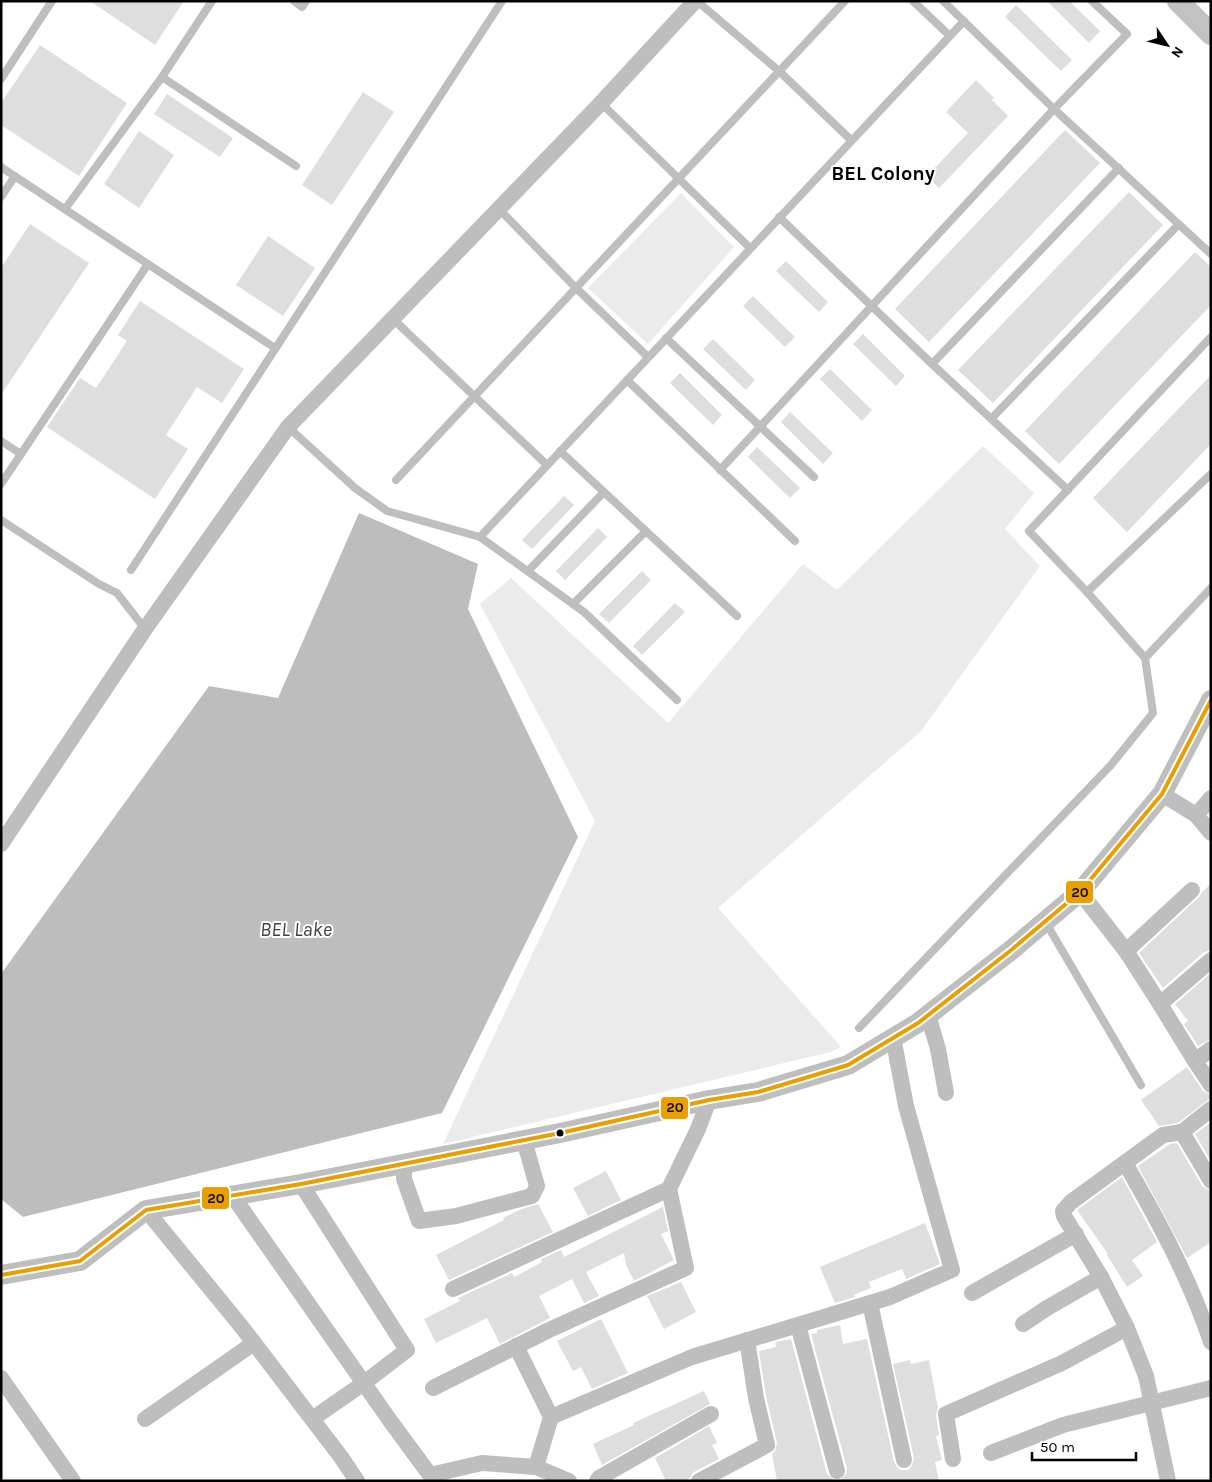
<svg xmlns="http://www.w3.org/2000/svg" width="1212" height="1482" font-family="Karla,sans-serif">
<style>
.green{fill:#ebebeb}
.water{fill:#bdbdbd}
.building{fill:#dedede}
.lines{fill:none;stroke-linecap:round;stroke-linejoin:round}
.service{stroke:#bebebe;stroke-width:8}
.minor{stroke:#bebebe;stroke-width:16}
.tertiary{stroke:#bebebe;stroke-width:20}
.secondary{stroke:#c2c2c2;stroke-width:22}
.bus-1-casing{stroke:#fff;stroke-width:8}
.bus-1{stroke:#eb9e00;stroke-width:4}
.bus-dot{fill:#000;stroke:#fff;stroke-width:2}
.labels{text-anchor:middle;stroke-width:4;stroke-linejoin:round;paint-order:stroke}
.neighbourhood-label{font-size:20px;font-weight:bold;fill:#000;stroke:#fff}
.water-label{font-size:20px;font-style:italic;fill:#424242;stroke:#fff}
.line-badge{stroke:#fff;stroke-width:2}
.pale-badge-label{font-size:14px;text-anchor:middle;font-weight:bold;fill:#111}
</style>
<rect width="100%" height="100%" fill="#fff"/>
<g class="green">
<path d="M681 193 734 247 648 344 588 288Z"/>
<path d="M983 446 1034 493 1005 529 1040 566 921 731 718 908 841 1047 831 1052 443 1144 595 821 480 604 511 578 668 723 803 564 837 590Z"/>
</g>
<path class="water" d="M359 513 478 564 468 609 578 837 442 1113 23 1217 1 1199V974L209 686 278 698Z"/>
<g class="building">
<path d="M90 1H184L155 45Z"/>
<path d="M1047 1H1069L1100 31 1089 43Z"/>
<path d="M1016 5 1072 60 1061 71 1005 17Z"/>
<path d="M40 45 127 103 79 176 1 125V103Z"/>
<path d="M976 80 994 98 992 100 1008 116 939 188 927 176 968 133 946 112Z"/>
<path d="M363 92 394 112 332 205 302 185Z"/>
<path d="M167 94 233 138 220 157 154 114Z"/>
<path d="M1065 130 1100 163 929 342 895 309Z"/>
<path d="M139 131 174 155 139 208 104 184Z"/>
<path d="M1129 192 1163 225 993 403 958 370Z"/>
<path d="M30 224 89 263 1 395V268Z"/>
<path d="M268 236 315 268 283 316 236 285Z"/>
<path d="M1195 252 1211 267V305L1059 464 1025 431Z"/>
<path d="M786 261 828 302 819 312 776 271Z"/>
<path d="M753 296 795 337 785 347 743 306Z"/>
<path d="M140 301 244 369 222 403 197 387 166 435 188 449 155 499 47 427 80 378 96 388 127 341 118 335Z"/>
<path d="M863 334 905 376 896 386 853 344Z"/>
<path d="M713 339 755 380 746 390 703 349Z"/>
<path d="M830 369 872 410 862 421 820 379Z"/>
<path d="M680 373 722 415 713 425 670 383Z"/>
<path d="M1211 375V444L1127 532 1093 498Z"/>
<path d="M790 412 833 453 823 464 781 422Z"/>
<path d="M757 447 800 488 790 498 748 457Z"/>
<path d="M564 496 574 505 532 549 522 540Z"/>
<path d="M598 528 607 537 565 580 556 571Z"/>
<path d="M642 571 651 580 609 623 599 614Z"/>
<path d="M675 603 685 612 642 655 633 646Z"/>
<path d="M1211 884V950L1204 952 1163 988 1139 953 1199 897 1202 892Z"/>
<path d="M1211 973V1039L1198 1046 1184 1024 1188 1021 1175 1004Z"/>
<path d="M1187 1067 1203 1091 1211 1095V1098L1178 1123 1159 1126 1141 1100Z"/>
<path d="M1211 1122V1161L1195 1134Z"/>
<path d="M1177 1143 1202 1186 1211 1191V1242L1187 1258 1138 1166 1170 1144Z"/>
<path d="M606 1171 621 1200 588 1216 573 1188Z"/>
<path d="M1122 1177 1157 1242 1132 1260 1143 1276 1127 1287 1107 1255 1108 1254 1077 1210Z"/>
<path d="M538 1204 553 1232 449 1280 436 1255 504 1220 503 1218 519 1210Z"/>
<path d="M663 1207 668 1231 661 1234 674 1260 634 1281 626 1265 624 1253 586 1272 599 1296 584 1303 572 1279 539 1296 550 1318 500 1344 487 1318 436 1343 424 1319 460 1301 458 1298 512 1273 514 1277 542 1262 541 1259 561 1250 564 1257Z"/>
<path d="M925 1223 940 1264 906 1279 902 1269 869 1282 871 1288 854 1295 855 1297 835 1303 820 1267Z"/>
<path d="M681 1282 696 1312 664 1329 647 1296Z"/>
<path d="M601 1319 628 1373 592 1389 581 1367 573 1371 557 1341Z"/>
<path d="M840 1325 843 1344 867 1339 894 1462 897 1467 901 1470H907L911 1467 914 1458 893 1364 910 1360 911 1364 929 1360 938 1408 936 1415 939 1435 936 1436 942 1460 935 1462 939 1481H777L772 1454 775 1451 777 1443 766 1396 759 1351 776 1347 775 1342 791 1339 827 1474 834 1480H840L846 1474 847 1468 811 1334 817 1333V1330Z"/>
<path d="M704 1391 710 1404 602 1465 593 1444 634 1425 633 1423Z"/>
<path d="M709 1426 717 1443 712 1445 719 1459 694 1472 687 1481H666L655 1458Z"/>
</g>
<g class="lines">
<g class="service">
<path d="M294 1 302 7 306 1"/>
<path d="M697 1 779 71 851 140"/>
<path d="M913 1 950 36"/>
<path d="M943 1 1054 109 1211 254"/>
<path d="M162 77 296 166"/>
<path d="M1 79 52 1"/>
<path d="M601 103 750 248"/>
<path d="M1 167 275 348"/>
<path d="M1 197 15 176"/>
<path d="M65 209 162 77 212 1"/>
<path d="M499 209 576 288 648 357"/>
<path d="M779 217 932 364 1068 490"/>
<path d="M393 319 547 465"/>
<path d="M1211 337 1029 531 1087 592 1145 658 1211 588"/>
<path d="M666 338 814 477"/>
<path d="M932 364 1119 168"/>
<path d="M627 380 795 541"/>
<path d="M992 418 1178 225"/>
<path d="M288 427 355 488 387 511 480 537 584 612 677 700"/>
<path d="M1 441 21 454"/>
<path d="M560 451 737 616"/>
<path d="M720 470 1054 109 1127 34 1092 1"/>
<path d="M396 480 845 1"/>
<path d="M1 484 148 264"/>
<path d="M1 520 99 584 117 593 145 629"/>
<path d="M480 537 964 21"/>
<path d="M131 570 502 1"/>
<path d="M528 571 604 492"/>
<path d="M1087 592 1211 474"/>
<path d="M573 604 646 531"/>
<path d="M1046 923 1141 1085"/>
<path d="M859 1028 1111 765 1153 713 1145 658"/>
</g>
<g class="minor">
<path d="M1162 794 1196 815 1211 833"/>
<path d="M1196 815 1211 798"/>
<path d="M1 844 145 629 288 427 601 103 695 1"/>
<path d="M1192 890 1126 951 1160 1004 1211 960"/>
<path d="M1080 892 1126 951"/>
<path d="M1160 1004 1195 1061 1211 1049"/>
<path d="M928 1015 938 1049 946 1093"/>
<path d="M1195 1061 1211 1085"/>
<path d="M1211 1109 1182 1132 1211 1181"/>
<path d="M404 1163V1179L419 1221 456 1216 532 1196 537 1186 524 1140"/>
<path d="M1125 1163C1158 1220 1190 1279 1211 1342"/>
<path d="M301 1184 407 1350 364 1383 312 1419"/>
<path d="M232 1195 391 1422 430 1475 482 1463 536 1467 551 1417 516 1346"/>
<path d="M146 1210 241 1326 341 1457 357 1481"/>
<path d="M453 1289 669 1189"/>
<path d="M972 1293 1076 1234"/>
<path d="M870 1303 904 1460"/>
<path d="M1023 1324 1047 1308 1101 1277"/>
<path d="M798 1325 837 1471"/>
<path d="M1127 1328 1146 1376 1168 1481"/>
<path d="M1 1378 73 1481"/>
<path d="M433 1388 549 1330 686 1268 669 1189 698 1129 709 1100"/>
<path d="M551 1417 692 1357 890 1297 952 1270 906 1106 893 1037"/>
<path d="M145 1419 254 1343"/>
<path d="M991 1453 1063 1425 1211 1388"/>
<path d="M953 1459 946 1414 1062 1363 1127 1328 1101 1277 1064 1216 1063 1211 1071 1202 1163 1135 1182 1132"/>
<path d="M536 1467 569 1481"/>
<path d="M597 1481 599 1478 711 1414"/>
<path d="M699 1481 767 1445 756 1398 747 1340"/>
</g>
<path class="tertiary" d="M1 1275 80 1261 146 1210 301 1184 560 1133 709 1100 758 1092 848 1065 918 1023 1010 951 1080 892 1162 794 1211 700"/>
<path class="secondary" d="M1178 1 1211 34"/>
<g class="bus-1-casing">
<path id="bus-1" d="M1 1275 80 1261 146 1210 301 1184 560 1133 709 1100 758 1092 848 1065 918 1023 1010 951 1080 892 1162 794 1211 700"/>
</g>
<use href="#bus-1" class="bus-1"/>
</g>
<circle class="bus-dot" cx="560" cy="1133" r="4.5"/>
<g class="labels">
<g class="neighbourhood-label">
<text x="883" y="180">BEL Colony</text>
</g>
<g class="water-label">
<text x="296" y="936">BEL Lake</text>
</g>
</g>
<g class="line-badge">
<rect x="1065" y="880" width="29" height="24" rx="5" fill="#eb9e00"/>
<rect x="660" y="1096" width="29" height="24" rx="5" fill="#eb9e00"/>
<rect x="201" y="1186" width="29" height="24" rx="5" fill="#eb9e00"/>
</g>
<g class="pale-badge-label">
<text x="1080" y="897">20</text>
<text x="675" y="1112">20</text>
<text x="216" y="1203">20</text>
</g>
<rect width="1212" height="1482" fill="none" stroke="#000000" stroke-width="5"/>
<g transform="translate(1167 45) rotate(125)" stroke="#ffffff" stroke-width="4" paint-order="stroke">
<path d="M0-4L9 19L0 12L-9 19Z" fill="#000000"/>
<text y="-8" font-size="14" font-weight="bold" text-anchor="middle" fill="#000000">N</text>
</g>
<path d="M1032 1452v8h104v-8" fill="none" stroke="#000000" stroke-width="2.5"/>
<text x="1040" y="1452" font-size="15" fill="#000000" stroke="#ffffff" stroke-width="4" paint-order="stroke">50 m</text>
</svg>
